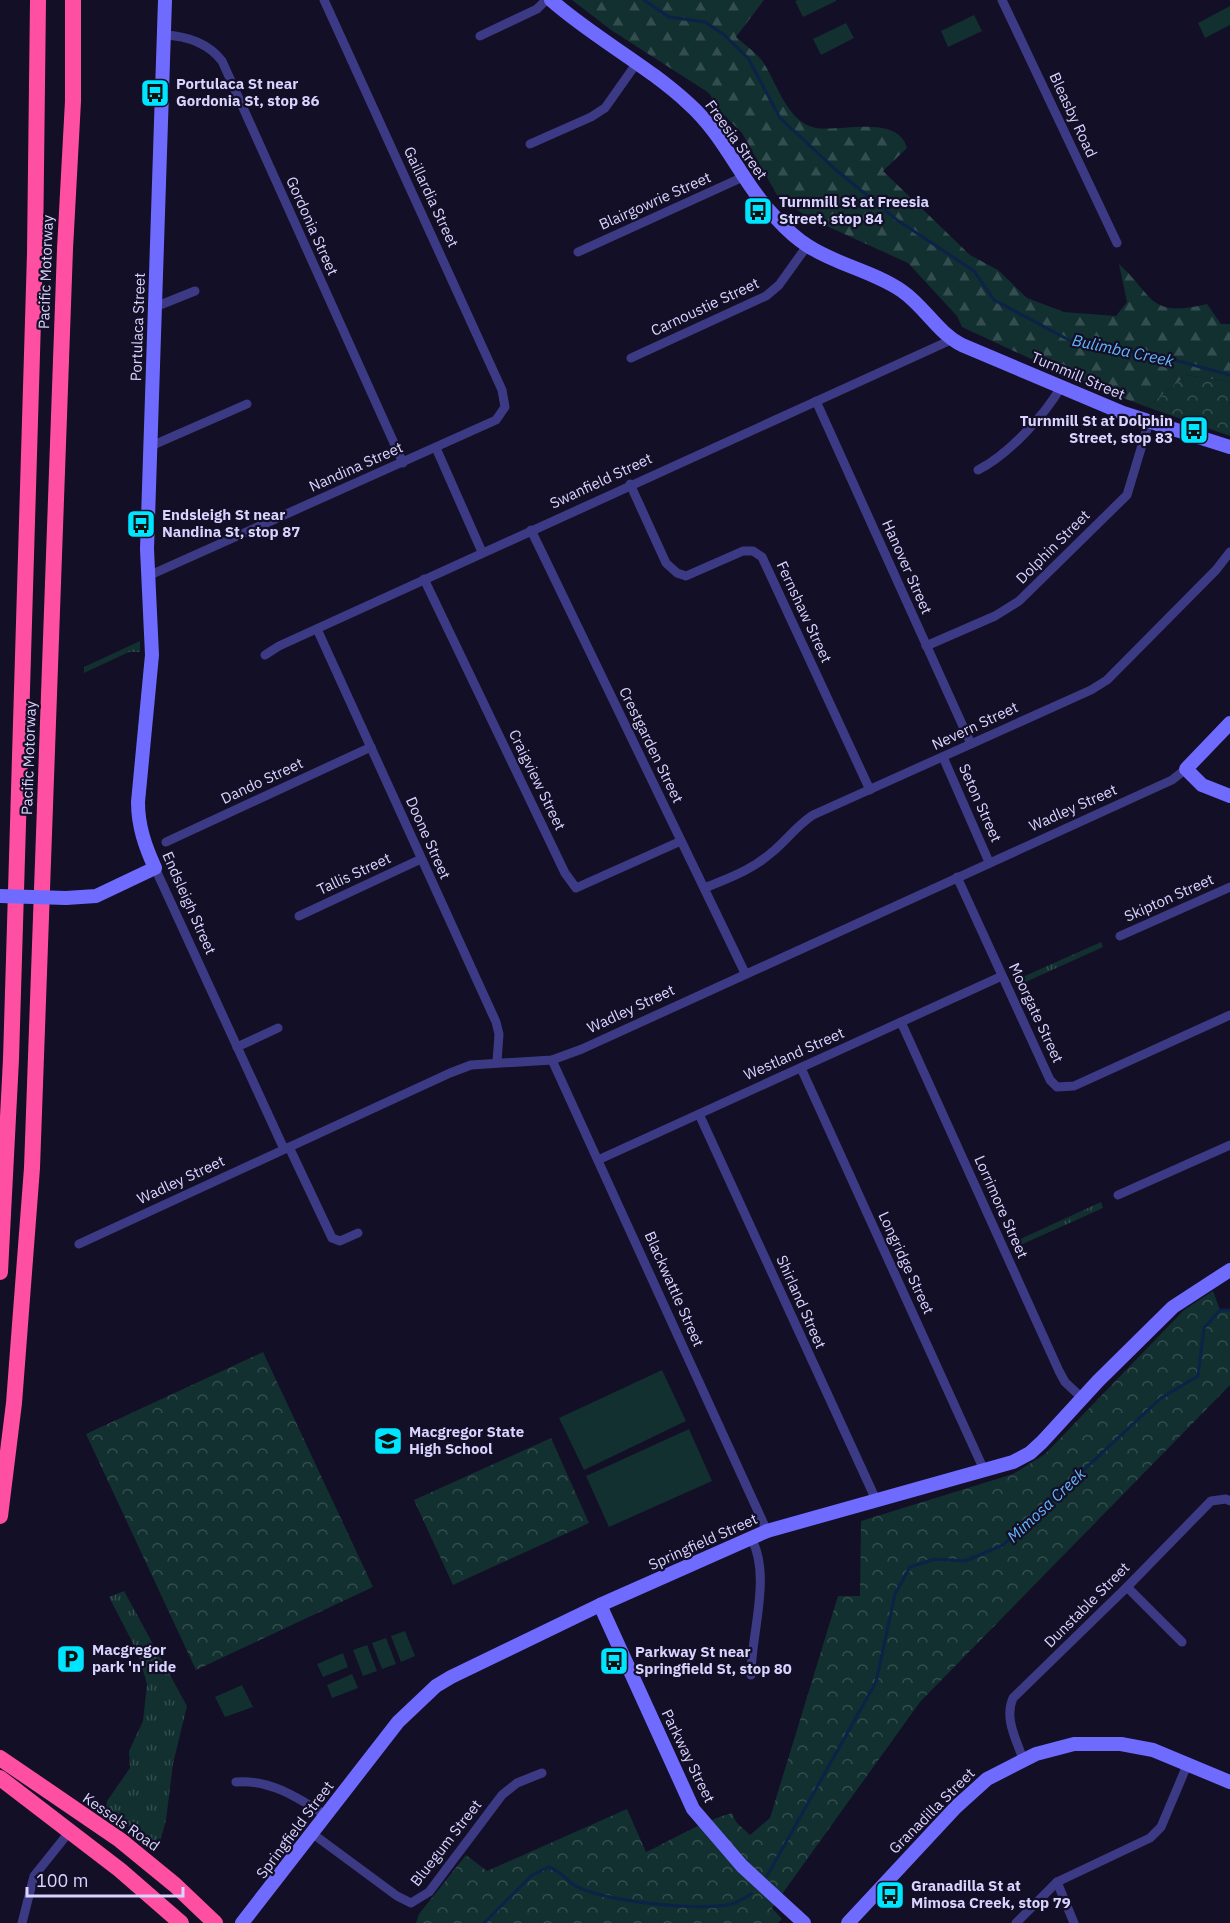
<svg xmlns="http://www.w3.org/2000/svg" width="1230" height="1923" font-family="'IBM Plex Sans',sans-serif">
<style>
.grass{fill:url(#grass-tufts)}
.forest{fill:url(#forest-firs)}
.park{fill:url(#park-crowns)}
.garden{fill:#12302f}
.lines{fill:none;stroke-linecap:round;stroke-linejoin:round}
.stream{stroke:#0c2248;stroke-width:3}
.street{stroke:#3d3a85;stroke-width:9}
.secondary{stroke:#6f6bff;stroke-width:14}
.highway{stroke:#ff4fa3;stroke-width:16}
.secondary-bridge{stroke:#6f6bff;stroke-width:14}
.labels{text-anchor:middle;stroke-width:4.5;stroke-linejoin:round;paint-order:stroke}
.poi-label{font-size:15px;font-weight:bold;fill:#d9d4ff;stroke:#130f26;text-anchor:start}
.street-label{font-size:15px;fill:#d9d4ff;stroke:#130f26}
.water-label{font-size:16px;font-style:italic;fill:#62b6ff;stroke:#130f26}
</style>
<defs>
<pattern id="grass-tufts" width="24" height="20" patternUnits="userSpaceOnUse" patternTransform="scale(1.5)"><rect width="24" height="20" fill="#12302f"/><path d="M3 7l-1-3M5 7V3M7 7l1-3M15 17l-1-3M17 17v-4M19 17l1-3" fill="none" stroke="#344d4e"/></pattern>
<pattern id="forest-firs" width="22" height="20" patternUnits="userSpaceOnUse" patternTransform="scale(1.5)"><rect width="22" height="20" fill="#12302f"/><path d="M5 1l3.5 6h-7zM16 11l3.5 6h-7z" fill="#344d4e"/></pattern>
<pattern id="park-crowns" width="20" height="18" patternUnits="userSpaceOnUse" patternTransform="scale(1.5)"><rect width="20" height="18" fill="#12302f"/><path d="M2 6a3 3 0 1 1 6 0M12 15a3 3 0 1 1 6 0" fill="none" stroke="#344d4e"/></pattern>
</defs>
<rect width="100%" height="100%" fill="#130f26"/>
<g class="grass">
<path d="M140 641V652H129L84 673V667Z"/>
<path d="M1101 942 1103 947 1021 984 1018 979Z"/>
<path d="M1101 1202 1103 1208 1016 1247 1014 1242Z"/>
<path d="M124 1591 187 1706 173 1764 166 1820 158 1849 109 1812 106 1814 107 1801 130 1768 129 1751 143 1721 147 1684 137 1651 109 1597Z"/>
</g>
<path class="forest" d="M572 0H764L736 37C745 45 757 53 763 62 778 85 787 122 816 128 841 132 898 114 907 148L883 171 970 255 998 270 1027 298 1064 312 1116 316 1127 302 1119 264C1155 297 1148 318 1207 304L1221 324H1230V382L1187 375 1147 407 1091 386 1079 378 1070 377 962 327 957 316 908 263 807 217 777 195 742 133 719 110 709 93 611 30Z"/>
<g class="park">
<path d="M1187 375 1230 382V436L1147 407Z"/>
<path d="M1213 1291 1220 1310H1230V1385L920 1702 772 1908 782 1919 778 1923H416L419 1914 466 1855 487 1871 627 1809 646 1852C674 1839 702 1821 732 1813L736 1822 750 1835 770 1818 838 1596H860L861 1521 1013 1474 1045 1454 1184 1310Z"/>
<path d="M263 1352 373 1587 196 1670 86 1434Z"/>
<path d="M551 1438 589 1523 453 1585 414 1500Z"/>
</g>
<g class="garden">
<path d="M798 0H836V1L803 17 795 1Z"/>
<path d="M1230 6V25L1205 38 1198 23Z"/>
<path d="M974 15 982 31 948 47 941 31Z"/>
<path d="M846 23 854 38 821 55 813 39Z"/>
<path d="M662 1370 686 1421 584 1470 559 1418Z"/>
<path d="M689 1429 712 1481 609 1527 586 1476Z"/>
<path d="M405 1631 415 1656 401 1662 391 1636Z"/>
<path d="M386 1638 396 1664 382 1669 372 1643Z"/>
<path d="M367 1645 377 1671 363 1676 353 1650Z"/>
<path d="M343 1653 348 1667 323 1677 317 1664Z"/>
<path d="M352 1674 358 1688 332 1698 327 1685Z"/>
<path d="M242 1685 253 1707 225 1717 215 1697Z"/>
</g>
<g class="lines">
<g class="stream">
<path d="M644 0 669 17 705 22 723 34 748 58 780 118 835 169 897 220 974 271 994 300 1069 340 1167 358 1230 375"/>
<path d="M767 1876 876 1682 895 1594 910 1567 935 1559 965 1561 1003 1545 1161 1398 1198 1376 1204 1328 1220 1310H1230"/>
<path d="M484 1923 531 1876 548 1867C563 1872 563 1878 574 1885 598 1901 708 1913 735 1903 740 1901 746 1897 751 1894"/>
</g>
<g class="street">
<path d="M1002 0 1117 243"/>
<path d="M164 35C188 36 208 43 222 61L403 463"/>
<path d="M480 36 537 9 546 0"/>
<path d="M530 144 591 117 605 108 636 64"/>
<path d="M578 252 743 177"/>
<path d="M155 307 195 291"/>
<path d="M631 358 766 296 779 285 807 246"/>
<path d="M816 401 971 744"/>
<path d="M151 446 247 404"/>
<path d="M436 448 482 552"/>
<path d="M978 470C1008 455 1044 416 1061 387"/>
<path d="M630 484 666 563 677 573 686 576 743 551H753L762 557 870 790"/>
<path d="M531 530 745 973"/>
<path d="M148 576 496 420 505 407 502 390 324 0"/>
<path d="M424 579 565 873 576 888 681 841"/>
<path d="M317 629 496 1022 499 1034 497 1062"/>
<path d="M926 646 995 616 1019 601 1127 495 1149 422"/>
<path d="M265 655 279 646 951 340"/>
<path d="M943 757 989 862"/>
<path d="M166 842 371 747"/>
<path d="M155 868 284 1149"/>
<path d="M957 877 1050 1080 1057 1087 1074 1086 1230 1015"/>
<path d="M705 888C728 878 752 870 771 853 786 841 796 826 813 815L1091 690 1107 680 1216 570 1230 552"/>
<path d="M299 916 421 859"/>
<path d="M1120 936 1230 887"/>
<path d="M901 1022 1059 1371 1065 1382 1082 1398"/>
<path d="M237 1047 278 1028"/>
<path d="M552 1060 767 1531"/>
<path d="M801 1068 984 1470"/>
<path d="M699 1114 877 1502"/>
<path d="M289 1147 332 1238 340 1241 358 1233"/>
<path d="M598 1160 1002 976"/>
<path d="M1118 1195 1230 1145"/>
<path d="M79 1244 450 1073 471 1065 552 1060 582 1049 1172 780 1186 769"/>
<path d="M751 1538C772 1575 751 1634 751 1675"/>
<path d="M1127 1587 1182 1642"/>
<path d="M1023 1759C1016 1739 1004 1718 1013 1698L1127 1587 1211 1501 1226 1499 1230 1501"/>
<path d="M236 1782C270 1779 298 1798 327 1816"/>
<path d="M313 1834 397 1896 411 1903 429 1892 502 1795 517 1783 542 1773"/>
<path d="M1057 1882 1074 1923"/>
<path d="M22 1923 34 1876 70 1831"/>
<path d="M1016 1923 1057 1882 1150 1838 1161 1827 1188 1763"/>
</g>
<g class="secondary">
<path d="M551 0C594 38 647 65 689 104 725 136 743 185 777 219 786 229 797 239 808 246 837 265 873 271 902 291 925 307 938 333 962 345L1123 413 1230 447"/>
<path d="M1230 723 1186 769 1202 785 1230 796"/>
<path d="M66 898 96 896 155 868C145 846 138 826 138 802L152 655 147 549 165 0"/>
<path d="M600 1605 693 1809 742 1866 804 1923"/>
<path d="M242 1923 398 1722 436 1686 451 1677 600 1605 767 1531 1013 1462 1030 1453 1042 1442 1098 1381 1173 1307 1230 1270"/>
<path d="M848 1923 956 1807 987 1779 1036 1754 1074 1744H1121L1153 1750 1230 1782"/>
</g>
<g class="highway">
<path d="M0 1272 11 1059 35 253 38 0"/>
<path d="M0 1516 14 1403 32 1168 65 249 73 101V0"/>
<path d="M0 1758 120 1840 175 1885 215 1923"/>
<path d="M0 1778 120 1870 181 1923"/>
</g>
<path class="secondary-bridge" d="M0 896 66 898"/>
</g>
<defs>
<g id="bus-square" transform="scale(1.5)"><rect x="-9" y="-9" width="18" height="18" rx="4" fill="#00e5ff" stroke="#130f26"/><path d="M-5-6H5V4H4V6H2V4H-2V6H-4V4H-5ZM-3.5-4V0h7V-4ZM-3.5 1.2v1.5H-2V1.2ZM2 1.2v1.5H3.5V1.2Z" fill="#111"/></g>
<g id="school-square" transform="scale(1.5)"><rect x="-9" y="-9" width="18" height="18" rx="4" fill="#00e5ff" stroke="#130f26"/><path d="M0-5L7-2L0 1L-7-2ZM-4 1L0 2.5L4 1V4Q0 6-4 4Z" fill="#111"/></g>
<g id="parking-square" transform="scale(1.5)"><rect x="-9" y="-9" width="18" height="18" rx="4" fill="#00e5ff" stroke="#130f26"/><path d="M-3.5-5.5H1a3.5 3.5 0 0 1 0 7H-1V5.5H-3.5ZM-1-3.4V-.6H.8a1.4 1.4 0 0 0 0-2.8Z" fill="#111"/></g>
</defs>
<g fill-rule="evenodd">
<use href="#bus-square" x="155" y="93"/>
<use href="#bus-square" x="758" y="211"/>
<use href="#bus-square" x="1194" y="430"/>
<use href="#bus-square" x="141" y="524"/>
<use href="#school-square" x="388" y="1441"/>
<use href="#parking-square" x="71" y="1659"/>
<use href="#bus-square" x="614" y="1661"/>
<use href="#bus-square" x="890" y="1895"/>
</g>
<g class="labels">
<g class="poi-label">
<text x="176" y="89">Portulaca St near<tspan x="176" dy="17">Gordonia St, stop 86</tspan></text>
<text x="779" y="207">Turnmill St at Freesia<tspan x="779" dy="17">Street, stop 84</tspan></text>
<text x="1173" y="426" text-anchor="end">Turnmill St at Dolphin<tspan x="1173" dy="17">Street, stop 83</tspan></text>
<text x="162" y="520">Endsleigh St near<tspan x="162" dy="17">Nandina St, stop 87</tspan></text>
<text x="409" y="1437">Macgregor State<tspan x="409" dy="17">High School</tspan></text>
<text x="92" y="1655">Macgregor<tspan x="92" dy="17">park 'n' ride</tspan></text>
<text x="635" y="1657">Parkway St near<tspan x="635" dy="17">Springfield St, stop 80</tspan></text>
<text x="911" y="1891">Granadilla St at<tspan x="911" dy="17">Mimosa Creek, stop 79</tspan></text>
</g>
<g class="street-label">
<text transform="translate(1073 115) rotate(65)" y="5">Bleasby Road</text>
<text transform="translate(736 140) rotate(54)" y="5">Freesia Street</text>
<text transform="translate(431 197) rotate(65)" y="5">Gaillardia Street</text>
<text transform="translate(655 201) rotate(-24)" y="5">Blairgowrie Street</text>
<text transform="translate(312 226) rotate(66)" y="5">Gordonia Street</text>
<text transform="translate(46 272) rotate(-88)" y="5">Pacific Motorway</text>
<text transform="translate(705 307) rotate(-25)" y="5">Carnoustie Street</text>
<text transform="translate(138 327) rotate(-88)" y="5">Portulaca Street</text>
<text transform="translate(1078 376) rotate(23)" y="5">Turnmill Street</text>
<text transform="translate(356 467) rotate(-24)" y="5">Nandina Street</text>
<text transform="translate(601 481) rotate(-25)" y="5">Swanfield Street</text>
<text transform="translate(1053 547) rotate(-45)" y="5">Dolphin Street</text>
<text transform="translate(907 567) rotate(66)" y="5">Hanover Street</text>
<text transform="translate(804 612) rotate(65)" y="5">Fernshaw Street</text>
<text transform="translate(975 726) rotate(-25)" y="5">Nevern Street</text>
<text transform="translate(651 745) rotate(64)" y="5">Crestgarden Street</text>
<text transform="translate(29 758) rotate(-88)" y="5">Pacific Motorway</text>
<text transform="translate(537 780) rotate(64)" y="5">Craigview Street</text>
<text transform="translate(262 781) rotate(-25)" y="5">Dando Street</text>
<text transform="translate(980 803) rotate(66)" y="5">Seton Street</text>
<text transform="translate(1073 808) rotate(-24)" y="5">Wadley Street</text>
<text transform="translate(428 838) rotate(66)" y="5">Doone Street</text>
<text transform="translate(354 874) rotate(-25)" y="5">Tallis Street</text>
<text transform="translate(1169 898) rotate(-24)" y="5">Skipton Street</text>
<text transform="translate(189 903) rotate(66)" y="5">Endsleigh Street</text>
<text transform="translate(631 1009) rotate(-25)" y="5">Wadley Street</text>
<text transform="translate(1036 1013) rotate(65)" y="5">Moorgate Street</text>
<text transform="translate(794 1054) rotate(-24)" y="5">Westland Street</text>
<text transform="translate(181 1180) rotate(-25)" y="5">Wadley Street</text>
<text transform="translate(1001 1207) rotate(66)" y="5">Lorrimore Street</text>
<text transform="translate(906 1263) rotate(65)" y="5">Longridge Street</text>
<text transform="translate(674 1289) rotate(66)" y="5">Blackwattle Street</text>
<text transform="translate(801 1302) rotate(66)" y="5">Shirland Street</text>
<text transform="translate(703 1542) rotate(-24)" y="5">Springfield Street</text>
<text transform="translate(1087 1605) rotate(-45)" y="5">Dunstable Street</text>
<text transform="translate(688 1756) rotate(64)" y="5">Parkway Street</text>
<text transform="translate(932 1811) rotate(-45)" y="5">Granadilla Street</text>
<text transform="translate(121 1822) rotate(35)" y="5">Kessels Road</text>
<text transform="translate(295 1830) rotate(-53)" y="5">Springfield Street</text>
<text transform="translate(446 1843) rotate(-52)" y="5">Bluegum Street</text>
</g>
<g class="water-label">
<text transform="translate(1123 350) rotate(12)" y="6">Bulimba Creek</text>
<text transform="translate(1046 1505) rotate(-43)" y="6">Mimosa Creek</text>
</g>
</g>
<path d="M27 1887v9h156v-9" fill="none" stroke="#d9d4ff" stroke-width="3"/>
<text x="36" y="1887" font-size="18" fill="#d9d4ff" stroke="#130f26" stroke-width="4.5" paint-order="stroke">100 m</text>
</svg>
